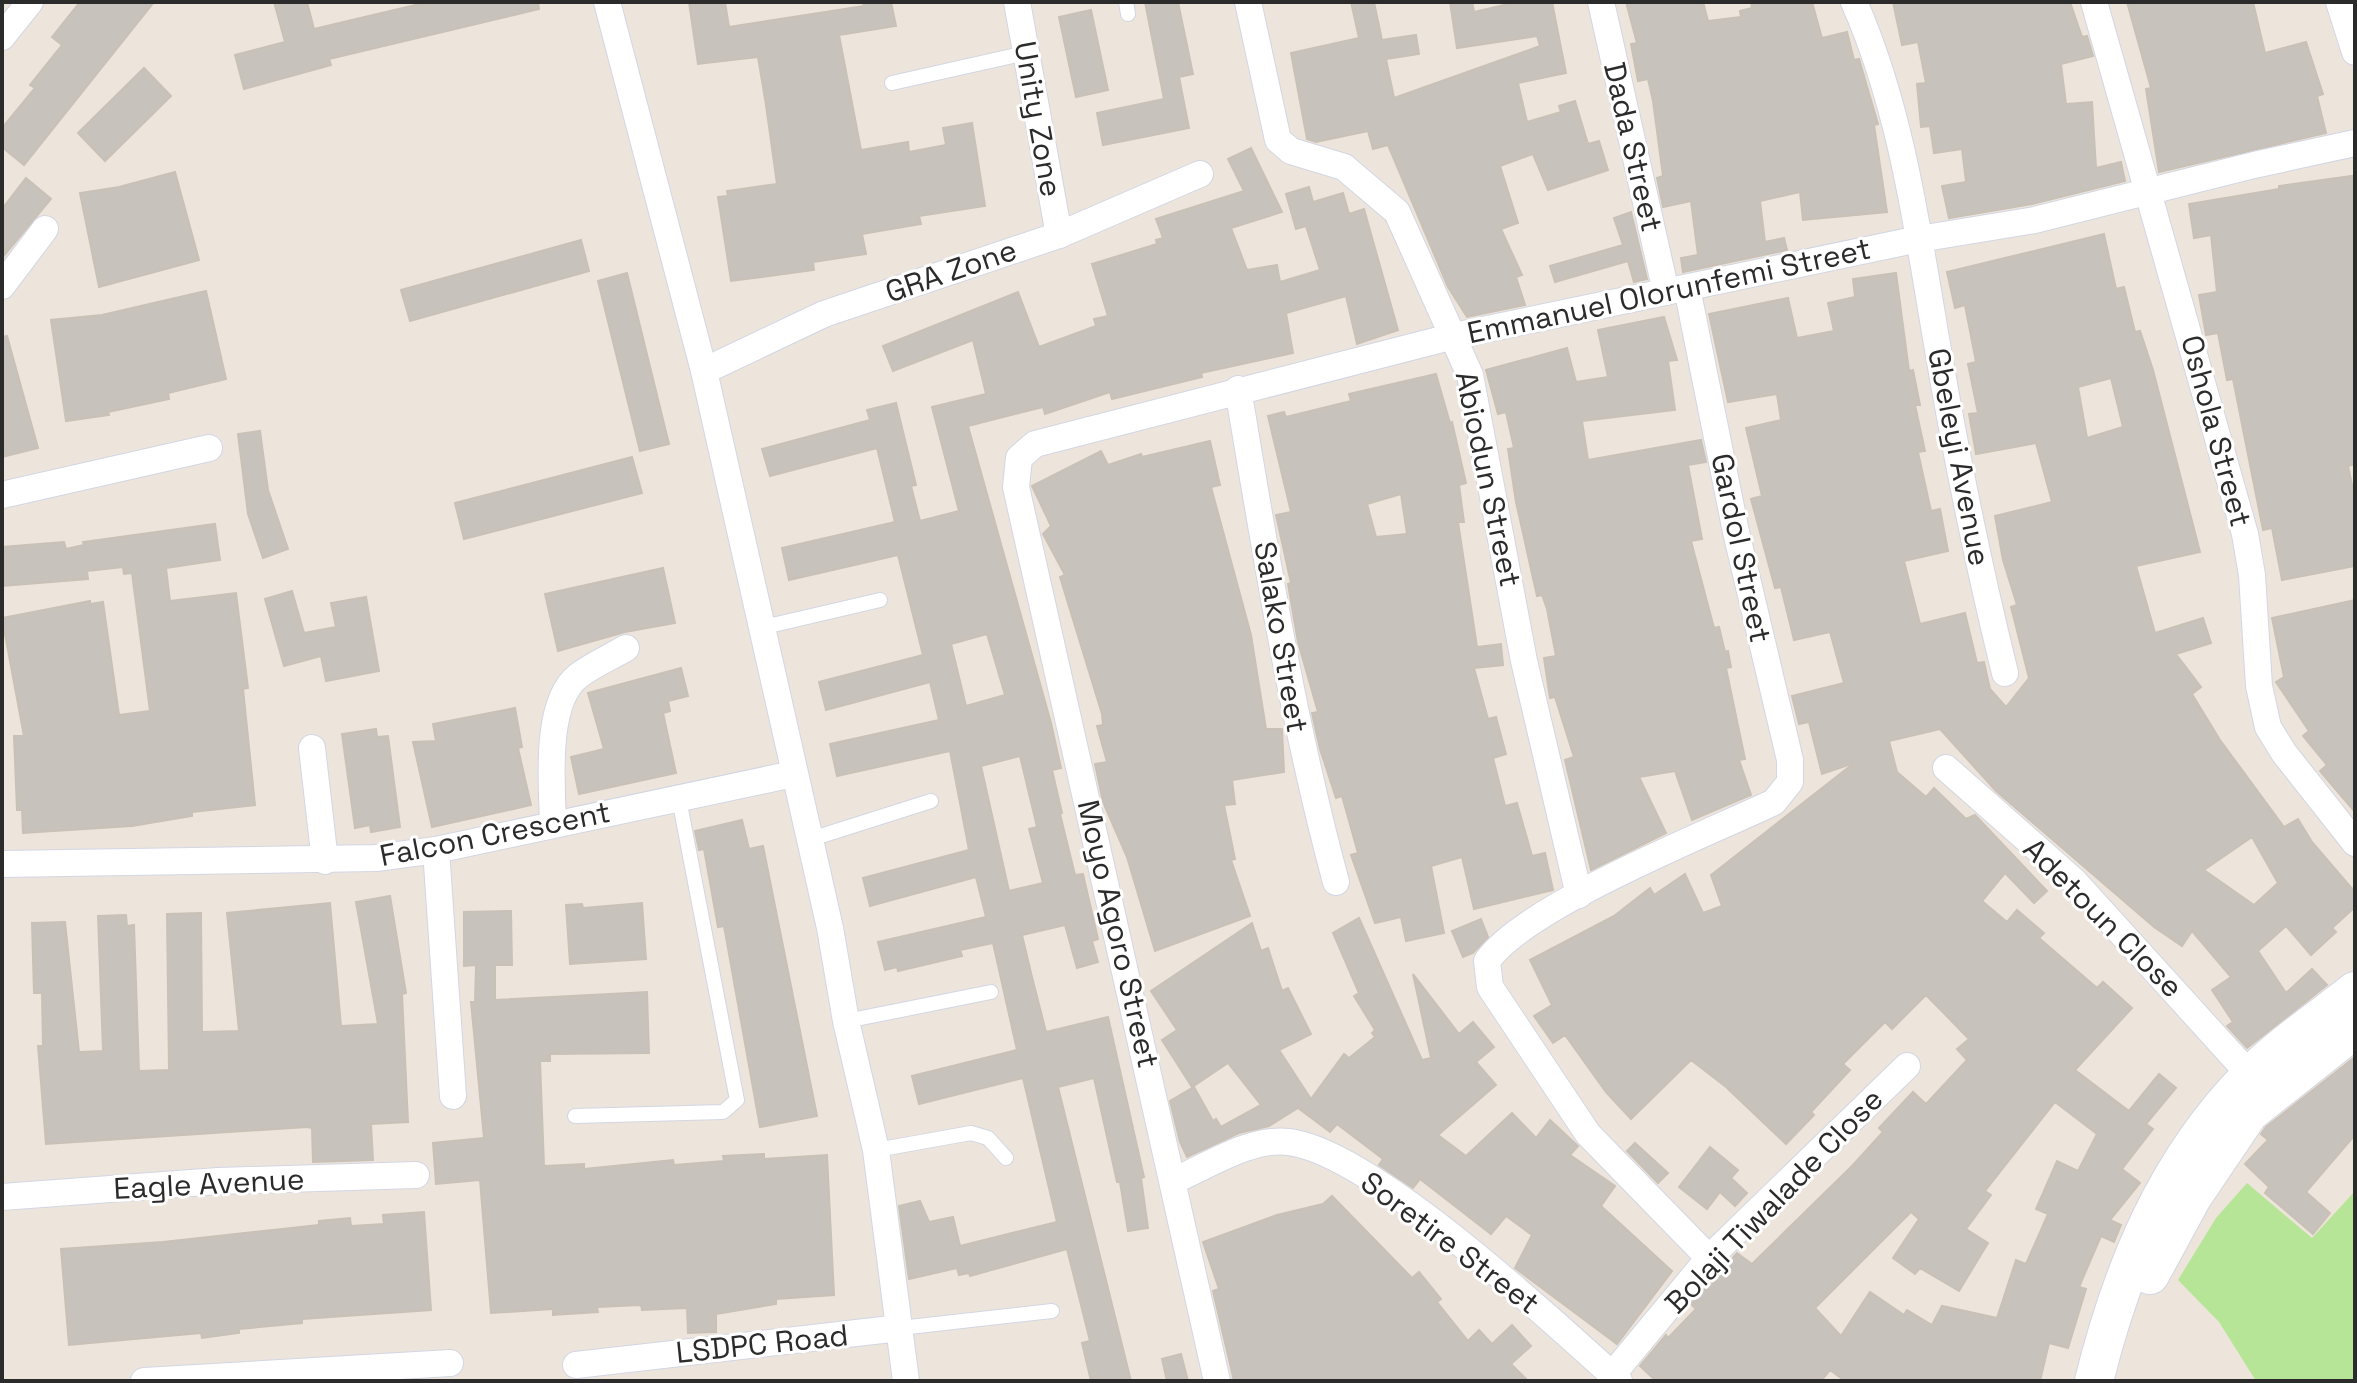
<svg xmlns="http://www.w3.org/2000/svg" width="2357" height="1383" font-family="'Space Grotesk',sans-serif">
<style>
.green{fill:#b7e597}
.building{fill:#c8c2bc;stroke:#c9c1b6;stroke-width:2;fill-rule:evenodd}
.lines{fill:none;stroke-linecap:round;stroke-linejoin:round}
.lane-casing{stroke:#d2d6e4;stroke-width:16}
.street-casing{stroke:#d2d6e4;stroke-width:28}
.secondary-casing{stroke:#d2d6e4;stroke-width:40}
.lane{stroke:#fff;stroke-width:14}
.street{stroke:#fff;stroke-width:26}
.secondary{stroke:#fff;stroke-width:38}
.labels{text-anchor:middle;stroke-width:6;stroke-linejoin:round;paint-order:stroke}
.street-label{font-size:30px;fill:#2b2b2b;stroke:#fff}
</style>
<rect width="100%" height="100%" fill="#ede5dc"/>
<path class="green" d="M2247 1183 2312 1238 2355 1191V1381H2256L2219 1322 2178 1280 2216 1218Z"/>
<g class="building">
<path d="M80 2H154L24 165 2 147V128L35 88 30 85 62 45 52 37Z"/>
<path d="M274 2H307L314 29 428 2H538L539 9 329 59 331 65 244 89 235 55 285 42Z"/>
<path d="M689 2H725L729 27 864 6 863 2H891L896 26 839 35 861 150 908 142 909 152 946 145 943 128 972 123 985 206 919 216 921 224 862 234 866 254 813 262 814 270 731 281 718 197 728 196 727 191 777 184 766 105 758 57 698 64Z"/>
<path d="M1145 2H1178L1193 74 1179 77 1189 128 1103 145 1097 113 1164 99Z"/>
<path d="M1351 2H1374L1382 40 1416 35 1419 54 1386 59 1394 98 1540 46 1537 36 1457 48 1450 2H1472L1474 12 1517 2H1552L1566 73 1518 83 1527 122 1561 112 1559 106 1575 101 1588 144 1599 141 1608 170 1548 190 1533 154 1500 166 1518 223 1501 229 1522 275 1516 277 1525 305 1467 317 1448 287 1388 145 1373 149 1368 131 1316 142 1307 139 1291 53 1359 38Z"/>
<path d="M1626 2H1703L1708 21 1741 17 1740 11 1752 8 1751 2H1812L1822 38 1847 32 1854 60 1859 59 1878 124 1874 125 1887 212 1803 220 1800 192 1760 201 1765 242 1784 238 1787 250 1683 272 1681 258 1698 255 1691 201 1663 207 1657 178 1663 176 1653 101 1648 79 1638 81 1631 44 1637 43Z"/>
<path d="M1893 2H2070L2082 37 2087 36 2093 56 2061 64 2066 104 2092 102 2096 168 2121 162 2125 181 2032 204 1949 218 1942 186 1966 182 1962 149 1934 153 1930 126 1921 127 1917 84 1926 83 1918 42 1902 45Z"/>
<path d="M2127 2H2253L2265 53 2306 42 2323 94 2317 96 2326 133 2159 172 2146 89 2151 88Z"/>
<path d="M1091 10 1108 90 1076 97 1059 17Z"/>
<path d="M144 68 171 96 105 161 78 133Z"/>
<path d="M1251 148 1282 212 1231 228 1247 270 1277 265 1280 282 1320 270 1306 226 1296 229 1286 194 1309 187 1313 202 1343 193 1349 214 1364 209 1398 330 1357 344 1346 296 1286 313 1293 353 1201 373 1202 377 1112 399 1110 392 1045 414 1043 407 968 426 1051 723 1061 768 1052 770 1062 813 1060 814 1075 875 1083 874 1098 939 1092 941 1098 962 1077 968 1065 925 1022 935 1031 973 1046 1032 1108 1017 1144 1177 1141 1178 1148 1228 1128 1231 1120 1182H1117L1094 1078 1058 1087 1131 1381H1091L1082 1343 1090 1341 1067 1249 970 1276 969 1273 959 1275 957 1268 909 1279 899 1206 920 1201 929 1222 953 1217 960 1246 1057 1222 1023 1078 919 1104 912 1076 1017 1050 993 943 960 950 962 956 898 971 897 967 885 970 878 942 986 917 976 877 870 906 863 878 969 850 950 751 837 776 830 744 939 720 930 682 826 710 819 682 923 655 898 555 789 580 782 548 895 522 877 448 770 476 762 449 870 420 867 410 896 403 916 485 911 486 920 521 959 511 932 407 986 394 973 340 893 371 883 346 1018 292 1039 347 1096 326 1094 319 1108 316 1092 264 1157 244 1156 240 1163 238 1156 219 1244 191 1228 159ZM987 634 1005 695 966 706 951 644ZM1020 756 1037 827 1029 829 1043 883 1009 891 981 766Z"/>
<path d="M175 172 199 260 99 287 80 193 119 187Z"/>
<path d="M2352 176 2355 464 2348 466 2355 499V566L2282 580 2272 528 2263 530 2233 379 2227 380 2218 333 2206 335 2199 295 2217 292 2211 235 2194 238 2189 204 2279 189V186Z"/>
<path d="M26 178 51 199 2 258V209Z"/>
<path d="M1631 212 1647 279 1634 282 1628 261 1555 282 1550 266 1623 245 1614 218Z"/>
<path d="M2104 234 2116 289 2124 287 2135 332 2140 331 2153 370 2200 552 2136 566 2155 633 2203 618 2211 643 2176 654 2201 687 2192 694 2220 740 2284 827 2298 819 2312 842 2355 892V907L2332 928 2336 932 2311 955 2286 926 2258 951 2286 993 2312 969 2327 985 2247 1048 2227 1026 2233 1022 2212 990 2231 977 2192 931 2182 946 2154 927 1996 791 1940 729 1889 741 1897 772 1926 797 1934 788 1966 819 1975 815 2047 891 2034 903 2005 873 1982 901 2007 922 2017 910 2044 933 2039 938 2097 988 2103 982 2132 1008 2075 1070 2129 1111 2159 1074 2176 1088 2146 1124 2153 1129 2122 1169 2140 1183 2110 1220 2121 1225 2114 1242 2101 1236 2079 1287 2086 1289 2068 1348 2049 1343 2040 1381H1845L1830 1370 1821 1381H1656L1640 1366 1666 1335 1668 1338 1696 1309 1691 1304 1737 1253 1752 1264 1852 1166 1883 1132 1879 1128 1913 1092 1926 1104 1967 1060 1957 1049 1969 1039 1926 995 1892 1029 1885 1022 1843 1064 1850 1070 1811 1112 1814 1115 1786 1144 1726 1087 1691 1060 1631 1119 1606 1092 1565 1035 1553 1043 1534 1016 1552 1005 1530 960 1614 916 1650 888 1654 895 1685 874 1703 913 1722 906 1711 875 1854 763 1822 774 1809 722 1799 724 1792 696 1844 683 1830 632 1794 640 1781 587 1775 588 1751 499 1762 496 1746 428 1781 420 1777 394 1728 402 1709 314 1788 298 1797 338 1834 331 1828 303 1855 297 1853 279 1896 273 1909 371 1913 370 1920 405H1915L1925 451 1918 452 1931 511 1940 509 1948 551 1904 561 1920 624 1965 613 1977 663 1984 662 1990 689 2006 707 2029 678 2011 607 2017 605 2003 560 1995 516 2052 502 2036 443 1976 454 1969 414 1978 413 1968 364 1976 362 1965 305 1955 308 1947 272ZM2111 378 2123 427 2087 438 2078 387ZM2252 837 2278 883 2254 905 2204 870ZM2055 1102 2097 1134 2078 1171 2057 1161 2036 1209 2048 1214 2026 1264 2016 1260 1997 1318 1942 1306 1932 1325 1907 1310 1904 1315 1870 1292 1841 1336 1815 1308 1911 1212 1919 1219 1893 1258 1915 1274 1920 1268 1959 1291 1988 1243 1966 1229 1991 1195 1985 1191Z"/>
<path d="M581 240 589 271 410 321 401 290Z"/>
<path d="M627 273 669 444 640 451 598 281Z"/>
<path d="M206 291 226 379 168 393 169 399 108 412 109 415 66 421 51 320 102 315Z"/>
<path d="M1664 317 1677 360 1668 361 1675 410 1582 421 1588 460 1701 440 1706 462 1688 465 1702 539 1691 541 1714 628 1719 627 1725 652 1728 651 1731 667 1726 668 1745 759 1739 760 1751 795 1692 820 1675 771 1639 777 1666 833 1591 870 1565 760 1574 757 1555 697 1550 698 1544 658 1556 656 1547 609 1542 595 1537 596 1516 502 1508 449 1514 448 1506 412 1498 414 1486 370 1567 348 1576 382 1608 377 1598 330Z"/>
<path d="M7 336 38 448 2 457V337Z"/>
<path d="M1436 374 1450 423 1452 422 1466 483 1459 485 1464 522H1458L1477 647 1501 644 1503 665 1474 668 1488 719 1496 717 1506 754 1493 758 1505 806 1517 803 1532 856 1545 853 1553 890 1474 909 1462 857 1431 866 1444 933 1406 941 1401 917 1375 923 1351 855 1358 853 1342 796 1336 798 1320 749 1312 713 1318 712 1298 642 1288 584 1291 583 1276 515 1291 512 1268 416 1284 412 1286 417 1351 401 1349 394ZM1401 494 1407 534 1376 537 1367 504Z"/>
<path d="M260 431 268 490 288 549 263 558 248 514 238 434Z"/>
<path d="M1210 441 1220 485 1211 487 1251 635 1266 729H1282L1284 772 1232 780 1235 804 1224 805 1235 859 1231 860 1250 916 1155 951 1127 857 1103 802 1095 764 1107 762 1097 726 1103 725 1102 714 1060 577 1065 575 1043 534 1051 526 1032 486 1101 451 1108 465 1141 454 1142 457Z"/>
<path d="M632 457 642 493 464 539 455 503Z"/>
<path d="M215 524 220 560 166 568 170 601 236 593 248 688 243 689 255 805 192 812V816L132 826 23 833 22 810H17L14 736H24L2 618 90 601V604L103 602 119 715 150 711 132 573 124 574 123 567 87 571 88 579 2 586V547L64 542 66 549 84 545 83 542Z"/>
<path d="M663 568 675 623 625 632 558 651 545 594Z"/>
<path d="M292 591 304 633 336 627 331 603 366 597 379 671 326 681 321 656 284 666 265 599Z"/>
<path d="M2355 600V812L2320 771 2327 765 2303 736 2309 731 2276 682 2284 677 2272 618Z"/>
<path d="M681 668 688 696 668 701 670 711 663 713 676 773 579 794 571 757 604 749 588 693Z"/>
<path d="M515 708 522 747 518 748 531 805 432 827 413 742 436 741 433 724Z"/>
<path d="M376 729 377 737 388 736 400 827 371 832 370 825 355 828 342 734Z"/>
<path d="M742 820 749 849 763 846 817 1116 760 1127 724 926 718 927 704 849 699 850 695 831Z"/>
<path d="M390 896 406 993 402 994 408 1122 371 1124 373 1160 313 1162 312 1128 307 1127 46 1144 38 1046H43L42 993H34L32 923 65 922 79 1052 103 1051 98 916 126 915 127 926 134 925 139 1071 169 1070 167 914 201 913 202 1032 239 1031 227 913 330 903 341 1026 378 1024 356 902Z"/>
<path d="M642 903 646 959 570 964 566 905 582 904 583 908Z"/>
<path d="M511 911 512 965H495V1000L647 992 649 1053 550 1054V1061H540L544 1166 584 1164V1169L673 1160 674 1165 724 1161 723 1156 764 1154V1159L827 1155 834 1295 776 1299V1304L716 1314V1332L688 1333 687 1308 642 1310 641 1305 597 1307 598 1312 553 1315V1309L491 1313 480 1180 436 1184 433 1143 484 1138 471 1002H475L476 965 464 966V912Z"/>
<path d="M1359 918 1422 1060 1431 1058 1413 974 1459 1034 1473 1022 1494 1047 1476 1062 1496 1085 1438 1135 1466 1156 1512 1113 1536 1138 1550 1120 1578 1146 1570 1155 1615 1186 1601 1206 1672 1271 1617 1344 1515 1268 1532 1235 1506 1216 1491 1234 1420 1179 1413 1188 1379 1165 1383 1159 1337 1124 1330 1132 1298 1108 1269 1126 1239 1133 1187 1157 1180 1142 1170 1101 1194 1087 1213 1121 1216 1119 1221 1127 1261 1105 1228 1063 1192 1087 1162 1040 1177 1030 1151 991 1252 923 1261 951 1268 948 1282 991 1288 988 1311 1034 1279 1050 1311 1099 1344 1054 1349 1058 1375 1037 1372 1033 1375 1030 1354 996 1359 993 1333 933Z"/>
<path d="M1481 919 1488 937 1473 953 1463 957 1452 931Z"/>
<path d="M2355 1057V1135L2306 1192 2330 1213 2313 1234 2265 1193 2269 1187 2245 1164 2268 1140 2261 1134 2266 1127Z"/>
<path d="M1635 1143 1668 1173 1658 1183 1627 1151Z"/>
<path d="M1710 1147 1738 1170 1731 1178 1747 1193 1735 1206 1720 1192 1707 1209 1679 1187Z"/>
<path d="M1332 1196 1412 1278 1419 1272 1441 1299 1437 1302 1468 1341 1479 1330 1492 1344 1512 1325 1531 1346 1511 1364 1528 1381H1234L1213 1291 1219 1289 1203 1242 1277 1215 1323 1204Z"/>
<path d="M424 1212 431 1310 302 1319V1323L239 1329V1333L202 1338 201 1333 69 1345 61 1249 163 1242 319 1225V1221L350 1218 351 1226 384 1224 383 1215Z"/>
<path d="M1181 1354 1188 1381H1167L1162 1359Z"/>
</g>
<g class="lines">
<g class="lane-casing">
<g id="lane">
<path d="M1126 2 1128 14"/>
<path d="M892 83 1026 53"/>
<path d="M760 628 880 600"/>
<path d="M808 840 931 801"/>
<path d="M846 1021 991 992"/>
<path d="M575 1116 723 1112 737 1100 679 799"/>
<path d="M876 1150 971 1133 988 1138 1006 1158"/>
<path d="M900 1328 1052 1311"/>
</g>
</g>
<g class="street-casing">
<g id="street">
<path d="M607 2 704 371 830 928 846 1021 876 1150 906 1381"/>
<path d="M1017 2 1059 235"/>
<path d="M1248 2 1278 140 1291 151 1344 167 1397 212 1470 375 1524 661 1579 895"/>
<path d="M1601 2 1666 292"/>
<path d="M1854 2C1902 111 1917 228 1937 344 1956 455 1978 564 2005 673"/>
<path d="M2094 2 2245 534 2252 575 2259 686 2268 727 2284 753 2355 843"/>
<path d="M2339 2 2355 52"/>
<path d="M2 37 30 2"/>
<path d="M2 286 45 229"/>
<path d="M1687 288 1736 532 1790 760V782L1774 802C1707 834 1525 906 1487 961L1490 987 1588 1134 1709 1258"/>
<path d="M704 371 824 314 1059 235 1200 174"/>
<path d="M1238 389C1266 555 1292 720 1336 882"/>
<path d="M2 495 209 448"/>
<path d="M312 748 325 861"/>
<path d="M1946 768 2074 881 2251 1076"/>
<path d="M553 824C552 785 544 703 578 676 592 665 611 657 626 648"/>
<path d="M436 850 453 1096"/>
<path d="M2 864 376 858 436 850 793 774"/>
<path d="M1175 1180C1208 1166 1251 1137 1289 1142 1371 1152 1554 1322 1619 1381"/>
<path d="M2 1197 218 1181 416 1175"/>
<path d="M576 1365 900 1328"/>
<path d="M1612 1375 1709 1258 1907 1066"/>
<path d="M144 1381 450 1363"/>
<path d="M1217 1381 1016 487 1019 458 1035 444 1454 336 1919 239 2035 220 2254 165 2355 143"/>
</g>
</g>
<g class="secondary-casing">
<g id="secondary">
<path d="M2150 1275 2193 1196 2249 1113 2355 1029"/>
<path d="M2094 1381C2122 1268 2167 1159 2251 1075 2282 1044 2321 1018 2355 991"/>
</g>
</g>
<use href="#lane" class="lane"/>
<use href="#street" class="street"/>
<use href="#secondary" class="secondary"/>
</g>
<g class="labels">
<g class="street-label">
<text transform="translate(1038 119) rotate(80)" y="10">Unity Zone</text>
<text transform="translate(1633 147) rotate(77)" y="10">Dada Street</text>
<text transform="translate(951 271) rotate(-19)" y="10">GRA Zone</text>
<text transform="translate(1669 291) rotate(-12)" y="10">Emmanuel Olorunfemi Street</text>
<text transform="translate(2216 431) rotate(75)" y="10">Oshola Street</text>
<text transform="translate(1959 457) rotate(79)" y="10">Gbeleyi Avenue</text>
<text transform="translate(1488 479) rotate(78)" y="10">Abiodun Street</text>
<text transform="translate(1741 548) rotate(78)" y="10">Gardol Street</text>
<text transform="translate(1281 637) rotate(80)" y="10">Salako Street</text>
<text transform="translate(495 834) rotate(-11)" y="10">Falcon Crescent</text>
<text transform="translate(2103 918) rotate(45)" y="10">Adetoun Close</text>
<text transform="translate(1118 934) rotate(77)" y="10">Moyo Agoro Street</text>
<text transform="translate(209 1184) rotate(-3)" y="10">Eagle Avenue</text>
<text transform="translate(1774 1201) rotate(-46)" y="10">Bolaji Tiwalade Close</text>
<text transform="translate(1450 1243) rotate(37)" y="10">Soretire Street</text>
<text transform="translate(762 1344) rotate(-6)" y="10">LSDPC Road</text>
</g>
</g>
<rect width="2357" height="1383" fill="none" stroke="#2b2b2b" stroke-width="8"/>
</svg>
